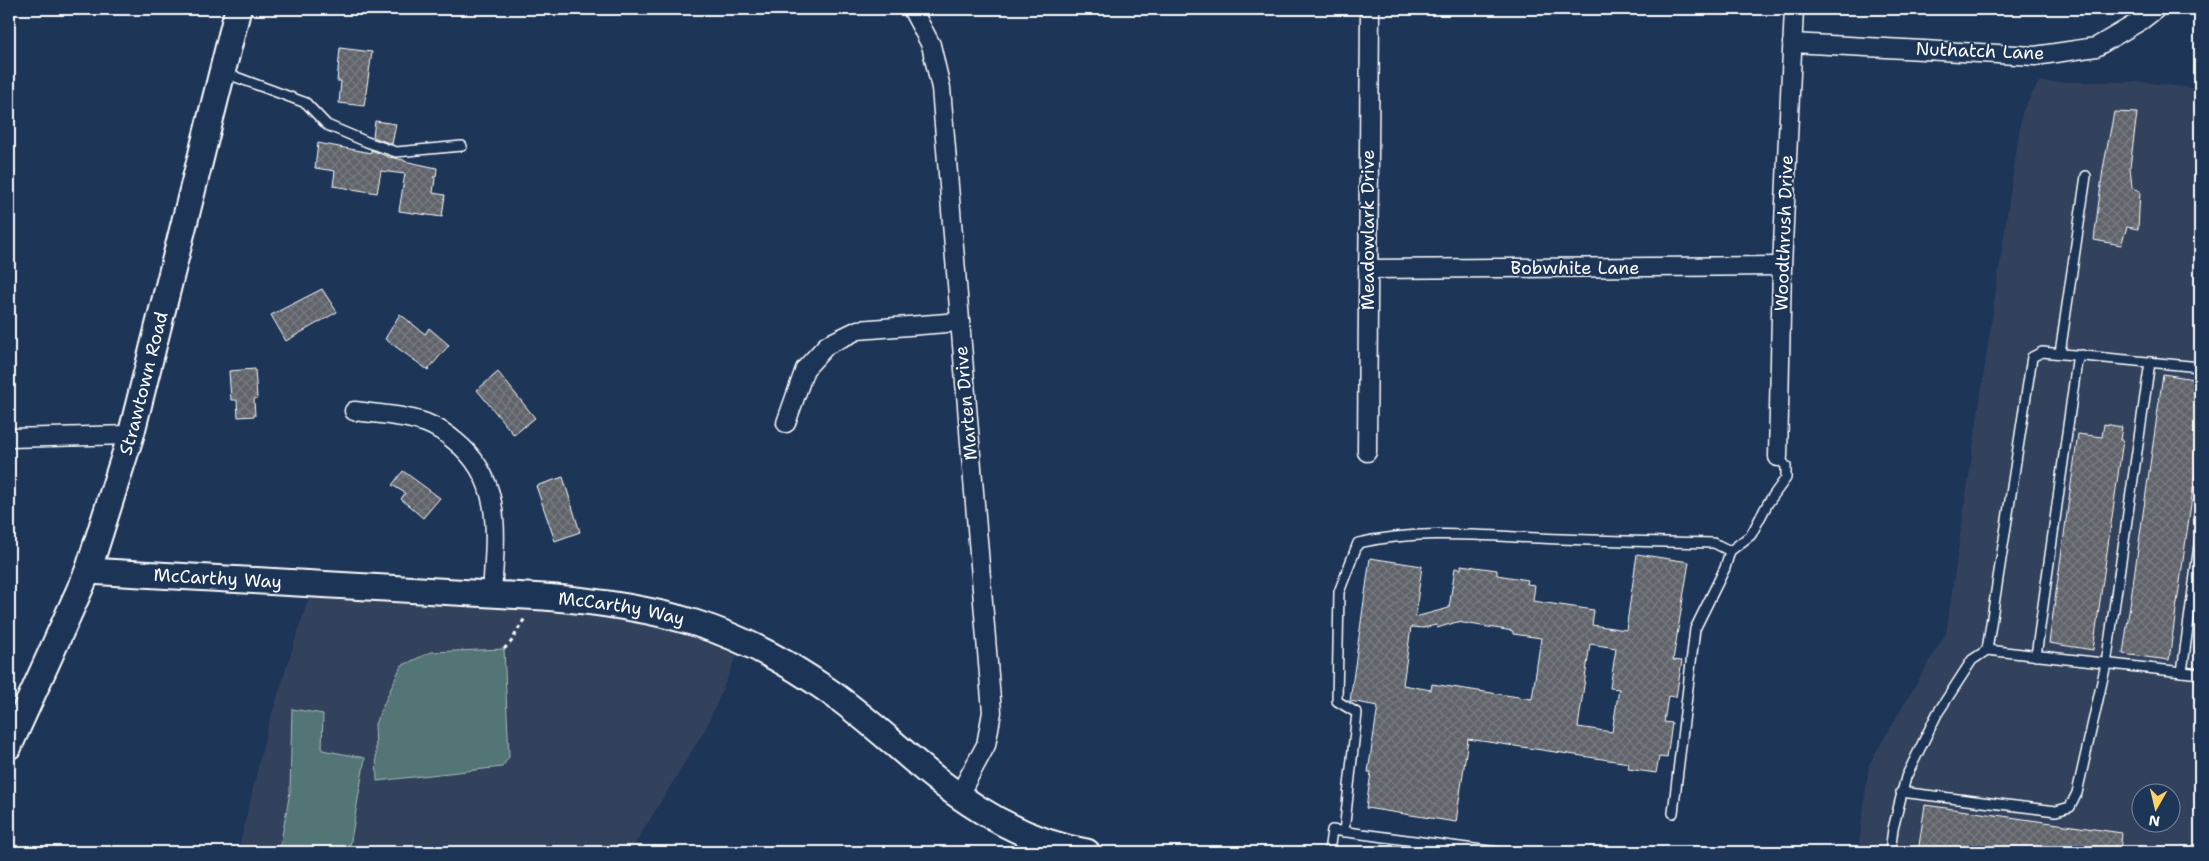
<svg xmlns="http://www.w3.org/2000/svg" width="2209" height="861" font-family="'Shantell Sans',sans-serif">
<style>
.built{fill:#31435d;fill-rule:evenodd}
.park{fill:#537575;stroke:#a9baba}
.building{fill:url(#building-cross-hatch);stroke:#fff;fill-rule:evenodd}
.lines{fill:none;stroke-linecap:round;stroke-linejoin:round}
.lane-casing{stroke:#fff;stroke-width:12}
.street-casing{stroke:#fff;stroke-width:21}
.secondary-casing{stroke:#fff;stroke-width:29}
.path{stroke:#fff;stroke-width:3;stroke-dasharray:4 4;stroke-linecap:butt}
.lane{stroke:#1d3557;stroke-width:9}
.street{stroke:#1d3557;stroke-width:18}
.secondary{stroke:#1d3557;stroke-width:25}
.labels{text-anchor:middle;stroke-width:4;stroke-linejoin:round;paint-order:stroke}
.street-label{font-size:18px;fill:#fff;stroke:#1d3557}
</style>
<defs>
<pattern id="building-cross-hatch" width="8" height="8" patternUnits="userSpaceOnUse" patternTransform="scale(1.25)"><rect width="8" height="8" fill="#60646a"/><path d="M0 0l8 8M0 8l8-8" fill="none" stroke="#787b80"/></pattern>
</defs>
<rect width="100%" height="100%" fill="#1d3557"/>
<filter id="ink" filterUnits="userSpaceOnUse"><feTurbulence type="fractalNoise" baseFrequency=".02" numOctaves="2"/><feDisplacementMap in="SourceGraphic" scale="10" xChannelSelector="R" yChannelSelector="G"/><feConvolveMatrix kernelMatrix="1 2 1 2 8 2 1 2 1" color-interpolation-filters="sRGB"/></filter>
<g filter="url(#ink)">
<g class="built">
<path d="M2039 82H2142L2200 89V852H1858L1869 764 1946 633 2022 112ZM2142 794H2172V824H2142Z"/>
<path d="M309 596 519 609 613 619 660 628 699 640 737 655 706 728 630 852H238L266 733Z"/>
</g>
<g class="park">
<path d="M504 649 509 757 502 767 377 781 375 724 401 666 431 652Z"/>
<path d="M292 709 323 714 322 750 365 758 349 852H279L290 792Z"/>
</g>
<g class="building">
<path d="M340 48 372 52 364 106 339 103 341 81H337Z"/>
<path d="M2114 112 2137 113 2130 167 2132 188 2140 191 2138 229 2127 227 2121 245 2094 240 2103 169Z"/>
<path d="M375 121 396 124 392 144 373 137Z"/>
<path d="M318 143 371 153V150L389 157 404 160V161L437 168 436 177H433L435 179 433 193 445 195 442 217 399 211 405 174 381 171 377 193 333 186 335 171 315 168Z"/>
<path d="M322 289 337 312 286 341 271 315Z"/>
<path d="M400 314 425 334 429 328 449 345 428 370 385 339Z"/>
<path d="M255 369 257 398 254 399 255 416 238 417 237 400H231L229 371Z"/>
<path d="M498 372 535 418 514 435 477 390Z"/>
<path d="M2163 374 2200 380V440L2169 660 2123 654Z"/>
<path d="M2104 424 2122 427 2120 440H2123L2093 650 2049 643 2078 434 2102 437Z"/>
<path d="M403 471 440 498 423 518 401 499 405 493 392 485Z"/>
<path d="M563 477 580 532 555 541 536 486Z"/>
<path d="M1637 554 1689 562 1673 660 1682 661 1676 697 1668 696 1664 722 1672 723 1667 758 1659 757 1656 773 1628 769 1629 763 1468 739 1456 822 1366 808 1371 772H1368L1378 706 1350 701 1370 558 1422 566 1415 617 1449 608 1455 568 1461 569V565L1497 570V575L1528 580 1527 584 1535 585 1533 601 1594 610 1592 625 1626 630ZM1457 622 1513 631V634L1541 638 1532 699 1432 684 1431 690 1403 685 1411 627 1423 628 1436 625 1437 628ZM1590 644 1616 648 1610 688 1619 689 1612 732 1578 727Z"/>
<path d="M1925 805 2122 833 2120 852H1918Z"/>
</g>
<g class="lines">
<g class="lane-casing">
<g id="lane">
<path d="M225 73 306 103 327 125 367 142 396 152 462 146"/>
<path d="M2060 353 2086 176"/>
<path d="M1730 551 1751 535 1768 503 1786 478V466L1778 457"/>
<path d="M1987 650 2032 357 2042 352 2200 367"/>
<path d="M2036 656 2077 361 2082 355"/>
<path d="M2182 672 2200 538"/>
<path d="M1901 792 2056 811 2070 807 2077 793 2106 664 2150 362"/>
<path d="M1344 832 1357 713 1337 701 1339 592 1358 543C1425 528 1493 537 1562 539 1612 541 1663 542 1714 543L1730 551 1725 568 1695 629 1673 813"/>
<path d="M1329 852 1332 830 1497 852"/>
<path d="M1890 852 1893 829 1906 777 1937 714 1972 660 1987 650 2200 674"/>
</g>
</g>
<g class="street-casing">
<g id="street">
<path d="M912 9 931 45 941 88 992 712 986 745 959 795"/>
<path d="M1792 43 2035 56 2096 47 2142 20 2156 9"/>
<path d="M1368 269 1782 266"/>
<path d="M354 411C378 414 403 415 426 423 436 427 447 434 455 441 505 481 495 537 492 594"/>
<path d="M786 423 805 369 827 345 858 330 959 322"/>
<path d="M9 438 131 435"/>
<path d="M1367 452 1370 9"/>
<path d="M1778 457 1782 266 1794 9"/>
</g>
</g>
<g class="secondary-casing">
<g id="secondary">
<path id="s1" d="M88 571 544 597C657 606 736 625 830 692 867 718 900 750 935 778 979 813 1032 843 1087 852"/>
<path id="s2" d="M9 746 88 571 131 435 238 9"/>
</g>
</g>
<path class="path" d="M504 649 511 642 526 616"/>
<use href="#lane" class="lane"/>
<use href="#street" class="street"/>
<use href="#secondary" class="secondary"/>
</g>
</g>
<g class="labels">
<g class="street-label">
<text transform="translate(1980 51) rotate(2)" y="6">Nuthatch Lane</text>
<text transform="translate(1368 230) rotate(-90)" y="6">Meadowlark Drive</text>
<text transform="translate(1784 233) rotate(-88)" y="6">Woodthrush Drive</text>
<text x="1575" y="274">Bobwhite Lane</text>
<text dy="6" stroke="none"><textPath href="#s2" startOffset="388">Strawtown Road</textPath></text>
<text transform="translate(966 403) rotate(-95)" y="6">Marten Drive</text>
<text dy="6" stroke="none"><textPath href="#s1" startOffset="130">McCarthy Way</textPath></text>
<text dy="6" stroke="none"><textPath href="#s1" startOffset="535">McCarthy Way</textPath></text>
</g>
</g>
<rect width="2209" height="861" fill="none" stroke="#1d3557" stroke-width="30"/>
<rect x="15" y="15" width="2179" height="831" fill="none" stroke="#fff" stroke-width="2" filter="url(#ink)"/>
<g transform="translate(2156 808) rotate(188)"><circle r="24" fill="#1d3557" stroke="#77869a"/>
<path d="M0-4L9 19L0 12L-9 19Z" fill="#ffd166"/>
<text y="-8" font-size="14" font-weight="bold" text-anchor="middle" fill="#ffffff">N</text>
</g>
</svg>
